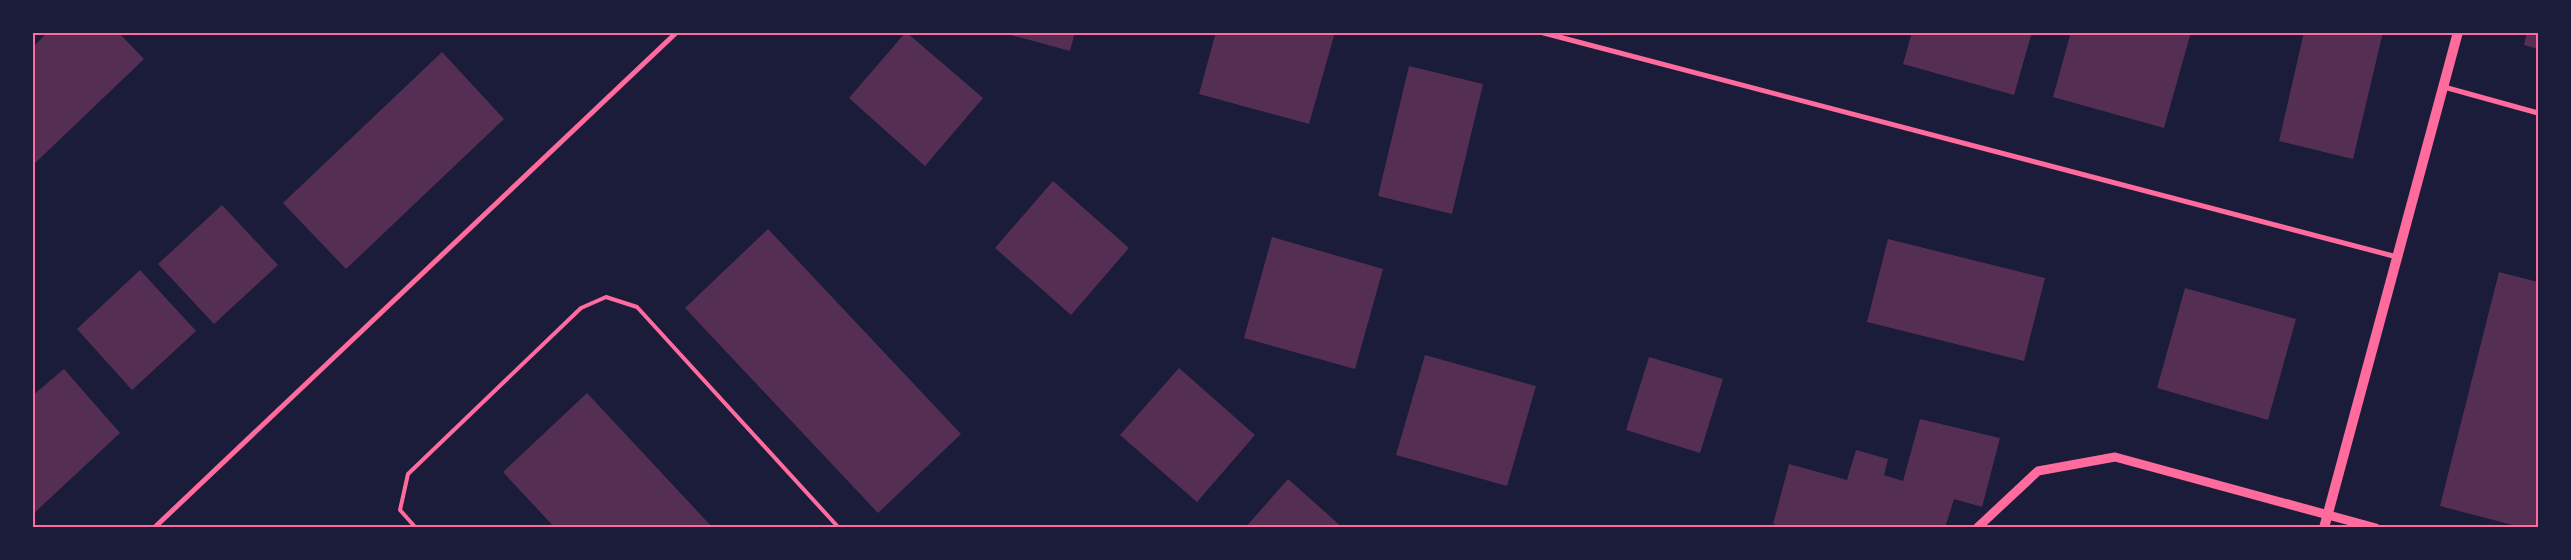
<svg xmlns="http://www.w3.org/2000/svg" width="2571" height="560" font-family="'Noto Serif',serif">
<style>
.building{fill:#542f53}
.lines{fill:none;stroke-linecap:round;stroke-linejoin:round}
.service{stroke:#ff6b9d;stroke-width:4}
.minor{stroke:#ff6b9d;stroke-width:5}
.tertiary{stroke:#ff6b9d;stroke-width:9}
.secondary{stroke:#ff6b9d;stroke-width:10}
.neatline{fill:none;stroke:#ff6b9d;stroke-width:2}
</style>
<rect width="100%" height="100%" fill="#1b1b3a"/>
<g class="building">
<path d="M48 32H118L144 59 32 166V48Z"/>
<path d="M906 32 983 98 925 166 849 98Z"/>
<path d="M1000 32H1075L1070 51Z"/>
<path d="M1216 32H1335L1309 124 1199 94Z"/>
<path d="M1912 32H2032L2014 95 1903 64Z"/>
<path d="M2071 32H2191L2164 128 2053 97Z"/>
<path d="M2304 32H2383L2353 159 2279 141Z"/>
<path d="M2527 32H2538V49L2524 45Z"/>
<path d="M442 52 504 119 346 269 283 203Z"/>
<path d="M1409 66 1483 84 1452 214 1378 196Z"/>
<path d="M1053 181 1129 248 1071 315 995 248Z"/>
<path d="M222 205 278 265 214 324 158 264Z"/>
<path d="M768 229 961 434 878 513 685 308Z"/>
<path d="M1272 237 1383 269 1355 369 1244 338Z"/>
<path d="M1888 239 2045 278 2024 361 1867 322Z"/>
<path d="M140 270 196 331 132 390 77 329Z"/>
<path d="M2499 272 2538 282V528H2524L2440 506Z"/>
<path d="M2185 288 2296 319 2268 420 2157 388Z"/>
<path d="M1425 355 1536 386 1507 486 1396 455Z"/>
<path d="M1649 357 1723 379 1700 453 1626 430Z"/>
<path d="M1179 368 1255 435 1197 502 1120 435Z"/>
<path d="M64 369 120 433 32 515V396Z"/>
<path d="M587 393 713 528H555L503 472Z"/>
<path d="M1920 419 2000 438 1982 507 1954 499 1945 528H1786L1773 524 1789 464 1847 480 1856 450 1888 459 1884 475 1903 481Z"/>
<path d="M1288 479 1343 528H1245Z"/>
</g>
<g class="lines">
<path class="service" d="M416 528 400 510 408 474 581 308 606 297 637 307 839 528"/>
<g class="minor">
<path d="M1540 32 2397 257"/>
<path d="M2444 87 2538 113"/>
<path d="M154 528 677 32"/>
</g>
<path class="tertiary" d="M1977 528 2038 471 2115 457 2376 528"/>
<path class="secondary" d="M2324 528 2458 32"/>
</g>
<rect width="2571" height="560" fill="none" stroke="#1b1b3a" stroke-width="68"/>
<rect x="34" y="34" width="2503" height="492" class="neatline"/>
</svg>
